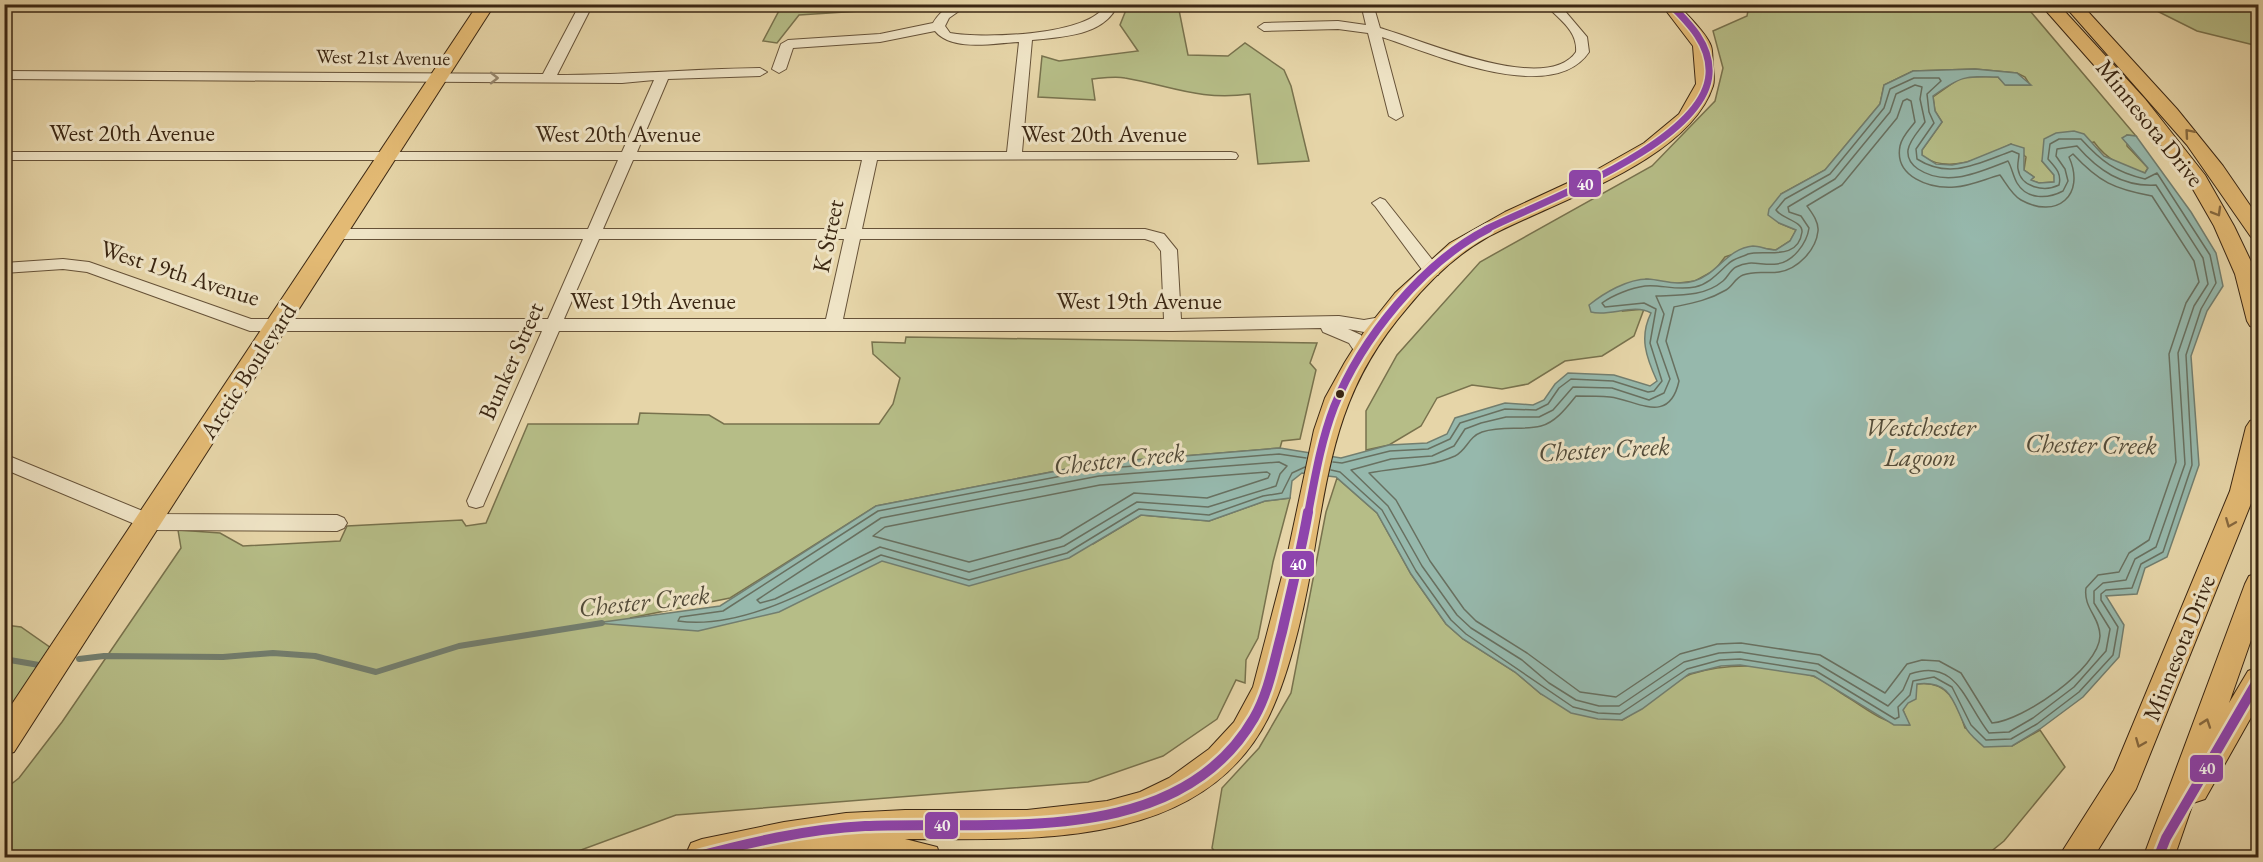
<svg xmlns="http://www.w3.org/2000/svg" width="2263" height="862" font-family="'EB Garamond',serif">
<style>
.green{fill:#b6bd87;stroke:#78724d;stroke-width:1.5}
.water{fill:#96b8ac;stroke:#727e6f;stroke-width:1.5}
.lines{fill:none;stroke-linecap:round;stroke-linejoin:round}
.shore{stroke:#687060;stroke-width:1.5}
.stream{stroke:#727e6f;stroke-width:6}
.minor-casing{stroke:#665238;stroke-width:2}
.major-casing{stroke:#3b2713;stroke-width:2}
.minor{fill:#efe4c6;fill-rule:evenodd}
.major{fill:#e3ba74;fill-rule:evenodd}
.bus-1-far2-casing{stroke:#efe4c6;stroke-width:10}
.bus-1-far1-casing{stroke:#efe4c6;stroke-width:13}
.bus-1-casing{stroke:#efe4c6;stroke-width:15}
.bus-1-far2{stroke:#8e44ad;stroke-width:7}
.bus-1-far1{stroke:#8e44ad;stroke-width:8}
.bus-1{stroke:#8e44ad;stroke-width:10}
.oneway{stroke:#95866c}
.oneway2{stroke:#87693f}
.bus-dot{fill:#3b2713;stroke:#efe4c6;stroke-width:2}
.labels{text-anchor:middle;stroke-width:6;stroke-linejoin:round;paint-order:stroke}
.far-street-label{font-size:20px;fill:#3b2713;stroke:#efe4c6}
.street-label{font-size:24px;fill:#3b2713;stroke:#efe4c6}
.water-label{font-size:26px;font-style:italic;fill:#524b39;stroke:#efe4c6}
.line-badge{stroke:#efe4c6;stroke-width:2}
.badge-label{font-size:16px;text-anchor:middle;font-weight:bold;fill:#fff}
</style>
<rect width="100%" height="100%" fill="#e6d5a8"/>
<filter id="stains"><feTurbulence type="fractalNoise" baseFrequency=".00333" numOctaves="4"/><feColorMatrix values="0 0 0 0 .2 0 0 0 0 .09 0 0 0 0 .02 0 0 0 .5 -.17"/></filter>
<radialGradient id="worn" r=".72"><stop offset=".6" stop-color="#630" stop-opacity="0"/><stop offset="1" stop-color="#630" stop-opacity=".3"/></radialGradient>
<g class="green">
<path d="M782 5V4L909 5 906 8 799 15 777 43 763 41Z"/>
<path d="M1128 5H1178L1188 55 1228 56 1245 43 1284 70 1291 86 1309 161 1258 164 1250 94C1200 101 1172 86 1125 78 1115 76 1103 78 1092 79L1095 100 1038 97 1042 56 1059 61 1138 51 1120 25Z"/>
<path d="M1749 5H2025L2136 136 2127 135V146L2148 168 2145 173C2124 168 2107 160 2094 142L2042 161 2054 175 2055 182 2039 183 2030 180 2034 177 2024 170 2026 157 2011 144C1983 157 1950 175 1922 156V150L1942 122 1935 111 1933 97 1963 76 1998 77 2006 85H2030L2025 77 2017 73 1975 69 1913 71 1884 85 1880 104 1825 170 1781 194 1779 223 1796 230 1790 241 1776 250 1753 247 1725 257 1715 270 1695 281 1671 284 1646 279 1623 311 1644 309 1634 336 1602 356 1565 361 1528 384 1502 389 1472 385 1437 398 1421 426 1389 445 1366 450V411L1397 355 1480 262 1652 166 1715 101 1723 68 1713 31 1747 16Z"/>
<path d="M2145 5H2258V46L2197 31Z"/>
<path d="M906 337 1317 343 1310 363 1316 370 1300 439 1282 441 1280 448 1098 463 876 506 730 598 630 618 679 621 900 550 1093 544 1141 515 1209 521 1265 501 1290 498 1273 562 1258 638 1246 660 1245 683 1236 680 1217 719 1163 756 1088 782 676 815 562 857 5 858V789L19 778 62 722 181 548 178 530 220 533 243 546 340 541 347 526 462 520 466 526 486 523 528 424H638L640 413 709 415 724 424H879L893 404 900 378 873 354 872 342 905 343Z"/>
<path d="M1337 478 1377 513 1411 574 1446 624 1463 639 1515 672 1541 694 1622 720C1641 710 1676 679 1691 674 1728 662 1775 664 1813 676 1824 680 1835 689 1844 695 1865 707 1885 726 1909 725L1903 710 1917 684C1948 680 1957 702 1965 728L2012 746 2040 730 2065 767 2004 841 1984 857 1220 858 1212 848 1222 788 1259 748 1291 693 1326 512Z"/>
<path d="M5 625 21 627 51 648 5 717Z"/>
</g>
<path class="water" d="M1975 69 2017 73 2031 85H2005L1998 77C1964 76 1961 76 1933 96L1935 111 1942 122 1922 150V155L1936 164 1952 165 1967 162 2011 144 2024 148V170L2034 177 2031 180 2039 183 2054 182V175L2042 161 2044 139 2056 133 2074 131 2084 134 2104 156 2145 173 2148 168 2122 138 2127 135 2136 136 2191 212 2216 253 2223 286 2207 311 2191 356 2199 465 2167 557 2145 568 2137 594 2106 596 2124 625 2119 657 2083 697 2040 729 2012 746 1984 747C1978 741 1968 734 1965 726 1953 702 1951 680 1917 684L1916 699 1908 703 1903 710 1910 725H1894L1814 676 1740 665 1721 666 1689 674 1642 709 1622 720 1598 719 1571 713 1541 694 1515 672 1463 639 1446 624 1411 574 1377 513 1336 477 1302 473 1292 481 1290 498 1265 501 1209 521 1141 515 1069 558 969 586 882 561 779 612 698 631 596 623 720 606 876 506 1098 463 1280 448 1341 458 1389 445 1427 443 1447 434 1455 418 1505 403 1533 405 1544 400 1555 384 1568 373 1614 375 1650 386 1657 381C1646 357 1639 337 1651 313 1634 303 1610 317 1591 312L1589 305C1604 293 1627 279 1648 279 1663 280 1678 286 1694 281 1717 275 1727 248 1753 246 1760 246 1768 250 1776 250L1790 241 1796 230 1779 223 1768 215 1769 209 1781 194 1825 170 1880 104 1884 85 1913 71Z"/>
<g class="lines">
<g class="shore">
<path d="M1915 85 1922 87 1920 99 1925 122C1919 131 1910 139 1908 150 1907 159 1912 165 1918 169 1947 188 1979 172 2008 161 2012 168 2013 176 2017 183 2027 200 2048 199 2063 191L2068 181 2065 169 2056 156 2057 149 2077 146C2098 170 2122 187 2156 185L2203 258 2208 284 2194 306 2178 353 2185 464 2156 547 2135 559 2126 580 2103 583 2094 591V603L2110 629 2106 651 2074 687 2033 718 2009 732 1989 733C1965 703 1957 657 1910 674L1903 690 1888 706 1818 664 1740 652 1719 653 1684 662 1619 706H1599L1576 700 1549 683 1522 660 1471 628 1457 615 1422 566 1388 506 1351 470 1391 459 1432 456 1454 446 1465 429 1481 423 1506 417H1539L1553 410 1573 387 1612 388 1649 400 1664 393 1670 379 1657 342 1664 314 1656 296C1679 295 1704 297 1723 281 1728 277 1730 270 1736 267 1751 259 1761 266 1777 264 1793 262 1807 243 1809 228L1801 216 1789 212 1788 207 1835 179 1890 112 1896 94Z"/>
<path d="M1907 99 1911 101 1915 122C1910 129 1902 136 1900 146 1894 177 1930 189 1955 187 1970 186 1985 179 2000 175 2006 183 2012 195 2021 200 2057 220 2086 195 2069 157L2073 154C2099 182 2114 189 2152 196L2194 261 2199 282 2186 303 2169 354 2176 462 2149 540 2129 553 2119 572 2098 575 2086 588C2083 608 2100 617 2100 636 2099 669 2022 721 1992 723L1961 673 1939 661 1922 660 1907 664 1885 693 1820 655 1741 643 1717 644 1680 654 1616 697 1580 692 1527 653 1476 621 1464 609 1430 561 1396 500 1369 473C1398 467 1428 468 1455 456 1467 450 1468 437 1482 432 1503 425 1522 431 1541 426 1556 422 1567 407 1576 396 1587 396 1599 396 1610 397 1637 400 1669 426 1679 381L1666 341 1674 307C1693 303 1709 300 1726 290 1733 286 1735 278 1743 275 1756 270 1766 274 1779 272 1798 269 1816 250 1818 231 1819 222 1812 213 1807 206L1842 185 1897 118 1903 101Z"/>
<path d="M1279 462 1287 466 1280 474 1276 486 1208 507 1137 502 1064 546 969 572 880 547 775 599 760 603 757 600 881 518 1099 476Z"/>
<path d="M1305 467 1292 473 1282 493 1263 496 1209 515 1139 509 1067 553 969 580 881 555C823 583 744 631 678 621L680 617 723 611 878 511 1098 469 1279 454 1306 458"/>
<path d="M1331 470 1340 472 1382 510 1416 571 1451 620 1466 634 1573 707 1598 713 1620 714 1687 669 1720 660 1740 659 1816 671 1895 719 1899 717 1898 707 1910 695 1913 681 1934 677 1952 687 1971 725 1986 740 2011 739 2037 724 2079 692 2113 655 2118 627 2101 600V594L2106 590 2132 588 2141 564 2163 552 2192 465 2186 355 2201 309 2216 283 2210 255 2157 173 2145 179C2115 172 2101 161 2081 139H2059L2050 144 2048 159C2055 167 2062 173 2059 185 2045 192 2021 188 2018 169 2017 164 2019 159 2019 154L2012 151C1979 163 1950 180 1917 159L1916 149 1934 123 1929 112 1927 94 1941 81 1939 78H1914L1890 89 1884 108 1830 174 1785 199 1776 210C1782 219 1803 221 1802 232 1798 262 1764 249 1748 254 1742 257 1732 259 1728 264 1718 273 1709 284 1695 287 1676 291 1660 284 1645 286 1631 288 1613 295 1602 303L1605 307 1644 303 1656 309 1650 343 1662 381 1654 391 1648 392 1613 381 1571 379 1559 388 1548 404 1536 410 1505 409 1460 423 1450 439 1428 449 1390 451 1342 463 1333 462"/>
<path d="M1267 472 1270 474 1268 478 1207 498 1134 493 1060 538 969 562 873 536 885 527 1100 485Z"/>
</g>
<g class="stream">
<path d="M4 659 39 665"/>
<path d="M79 659 104 656 223 657 273 653 315 656 376 672 459 646 602 623"/>
</g>
<g class="minor-casing">
<g id="minor">
<path d="M580 4H593L557 75C625 75 692 69 760 68L767 72 760 76 668 79 637 152H1007L1019 42C995 43 952 52 935 31L880 42 793 48 786 69 779 73 772 69 781 44 788 40 880 34 933 23C942 8 952 4 969 4L949 18 945 26 950 33C981 39 1092 36 1106 4H1118C1105 36 1061 37 1032 40L1022 152H1231L1236 153 1238 156 1236 159 877 160 862 229H1145L1164 234 1177 250 1181 319 1339 316 1364 320 1386 316 1394 322 1392 326 1364 332 1348 329 1361 335 1371 351 1363 357 1357 355 1349 343 1323 332 1321 328 1173 331H559L485 501 483 506 476 508 469 506 467 501 542 331H250L87 272 63 269 4 273V263L63 259 89 262 251 319H548L583 239H337L329 234 337 229H588L618 160H4V152H622L654 80 622 83 4 79V71L543 74ZM633 160H862L846 229H603ZM599 239H844L826 319H564ZM860 239H1145L1154 242 1161 251 1164 319H843Z"/>
<path d="M668 4H728L729 7 723 11 674 8Z"/>
<path d="M1361 4H1373L1380 28C1420 39 1546 96 1576 52 1578 30 1558 19 1545 4H1559L1587 37 1589 52C1552 107 1431 53 1382 37L1403 116 1396 120 1389 116 1368 33 1338 29 1264 31 1258 27 1264 23 1338 21 1366 25Z"/>
<path d="M1380 198 1385 200 1438 267 1440 271 1438 275H1426L1375 206 1372 203Z"/>
<path d="M4 454 150 514 337 515 344 518 347 523 344 528 337 531 149 530 4 469Z"/>
</g>
</g>
<g class="major-casing">
<g id="major">
<path d="M478 4H495L14 752 4 755V716Z"/>
<path d="M1661 4H1678C1688 17 1706 32 1711 46 1713 52 1712 60 1713 66 1713 72 1715 80 1713 86 1688 162 1552 202 1486 238 1456 255 1429 281 1407 308 1344 381 1332 447 1316 539 1308 592 1292 670 1268 718 1201 851 1029 839 905 839L937 847 941 858H801L796 850 754 858H688L686 854 691 843 702 839 784 822 846 813 905 810H1027L1107 801 1140 792 1169 778 1209 749 1234 722 1253 687 1287 557 1314 430 1325 398 1345 362 1364 332 1395 293 1450 243 1505 212 1598 169 1644 143 1679 114 1696 84 1693 46Z"/>
<path d="M2040 4H2058L2145 99 2205 175 2234 226 2257 274 2258 329 2250 326 2247 321 2235 274 2214 226 2186 177 2131 107Z"/>
<path d="M2063 4H2081L2177 109 2223 166 2258 217V239L2251 237 2187 145Z"/>
<path d="M2258 418V478L2256 491 2136 789 2093 858H2058L2114 770 2230 491 2246 427 2250 421Z"/>
<path d="M2258 573V620L2229 703 2248 671 2258 667V705L2205 799 2193 803 2174 858H2143L2245 584 2249 576Z"/>
</g>
</g>
<use href="#minor" class="minor"/>
<use href="#major" class="major"/>
<g class="bus-1-far2-casing">
<path id="bus-1-far2" d="M1485 230C1538 203 1705 143 1709 74 1711 45 1689 23 1670 4"/>
</g>
<g class="bus-1-far1-casing">
<path id="bus-1-far1" d="M1308 514C1315 477 1321 441 1334 407 1361 339 1423 262 1488 229"/>
</g>
<g class="bus-1-casing">
<g id="bus-1">
<path d="M691 858C748 843 806 829 865 826 992 820 1177 851 1254 718 1269 692 1274 661 1282 632 1291 592 1301 552 1308 512"/>
<path d="M2158 858 2166 838 2258 680"/>
</g>
</g>
<use href="#bus-1-far2" class="bus-1-far2"/>
<use href="#bus-1-far1" class="bus-1-far1"/>
<use href="#bus-1" class="bus-1"/>
</g>
<defs><path id="oneway-chevron" d="M-2-3.5L2.5 0L-2 3.5" fill="none" stroke-width="1.6" stroke-linecap="round" stroke-linejoin="round" transform="scale(1.5)"/></defs>
<use class="oneway" href="#oneway-chevron" transform="translate(494 78)"/>
<g class="oneway2">
<use href="#oneway-chevron" transform="translate(2189 133) rotate(-131)"/>
<use href="#oneway-chevron" transform="translate(2217 212) rotate(60)"/>
<use href="#oneway-chevron" transform="translate(2230 523) rotate(112)"/>
<use href="#oneway-chevron" transform="translate(2206 723) rotate(-71)"/>
<use href="#oneway-chevron" transform="translate(2140 743) rotate(112)"/>
</g>
<circle class="bus-dot" cx="1340" cy="394" r="5"/>
<g class="labels">
<g class="far-street-label">
<text transform="translate(383 57) rotate(1)" y="7">West 21st Avenue</text>
</g>
<g class="street-label">
<text transform="translate(2150 123) rotate(51)" y="8">Minnesota Drive</text>
<text x="132" y="141">West 20th Avenue</text>
<text x="618" y="142">West 20th Avenue</text>
<text x="1104" y="142">West 20th Avenue</text>
<text transform="translate(828 236) rotate(-78)" y="8">K Street</text>
<text transform="translate(180 273) rotate(18)" y="8">West 19th Avenue</text>
<text x="653" y="309">West 19th Avenue</text>
<text x="1139" y="309">West 19th Avenue</text>
<text transform="translate(511 361) rotate(-66)" y="8">Bunker Street</text>
<text transform="translate(248 371) rotate(-57)" y="8">Arctic Boulevard</text>
<text transform="translate(2179 648) rotate(-68)" y="8">Minnesota Drive</text>
</g>
<g class="water-label">
<text x="1920" y="436">Westchester<tspan x="1920" dy="30">Lagoon</tspan></text>
<text transform="translate(2091 444) rotate(1)" y="9">Chester Creek</text>
<text transform="translate(1604 449) rotate(-3)" y="9">Chester Creek</text>
<text transform="translate(1119 459) rotate(-6)" y="9">Chester Creek</text>
<text transform="translate(644 601) rotate(-6)" y="9">Chester Creek</text>
</g>
</g>
<g class="line-badge">
<rect x="1568" y="169" width="34" height="29" rx="6" fill="#8e44ad"/>
<rect x="1281" y="550" width="34" height="28" rx="6" fill="#8e44ad"/>
<rect x="2189" y="754" width="35" height="29" rx="6" fill="#8e44ad"/>
<rect x="924" y="811" width="35" height="29" rx="6" fill="#8e44ad"/>
</g>
<g class="badge-label">
<text x="1585" y="190">40</text>
<text x="1298" y="570">40</text>
<text x="2207" y="774">40</text>
<text x="942" y="831">40</text>
</g>
<rect width="2263" height="862" fill="none" stroke="#e6d5a8" stroke-width="24"/>
<rect x="6" y="6" width="2251" height="850" fill="none" stroke="#3b2713" stroke-width="3"/>
<rect x="12" y="12" width="2239" height="838" fill="none" stroke="#3b2713" stroke-width="1.5"/>
<rect width="100%" height="100%" filter="url(#stains)"/>
<rect width="100%" height="100%" fill="url(#worn)"/>
</svg>
